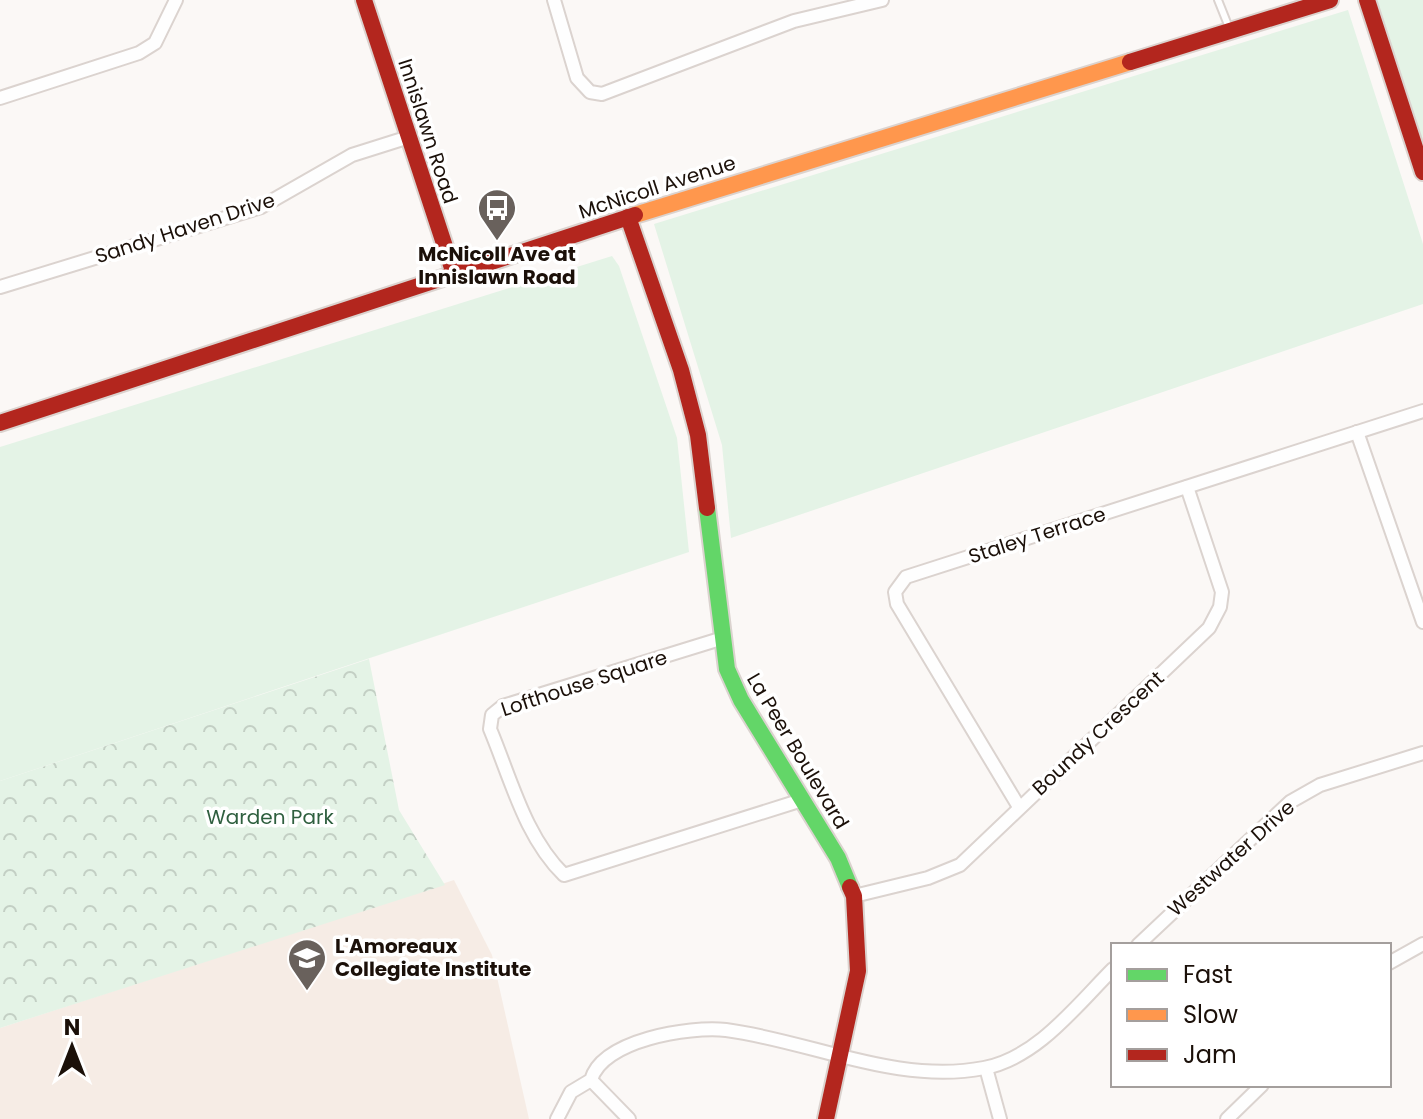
<svg xmlns="http://www.w3.org/2000/svg" width="1423" height="1119" font-family="Poppins,sans-serif">
<style>
.built{fill:#f6ece5}
.green{fill:#e4f3e6}
.park{fill:url(#park-crowns)}
.lines{fill:none;stroke-linecap:round;stroke-linejoin:round}
.lane-casing{stroke:#dbd3cf;stroke-width:10}
.street-casing{stroke:#dbd3cf;stroke-width:16}
.fast-casing{stroke:#dbd3cf;stroke-width:20}
.slow-casing{stroke:#dbd3cf;stroke-width:20}
.jam-casing{stroke:#dbd3cf;stroke-width:20}
.lane{stroke:#fefefe;stroke-width:6}
.street{stroke:#fefefe;stroke-width:12}
.fast{stroke:#63d668;stroke-width:16}
.slow{stroke:#ff974d;stroke-width:16}
.jam{stroke:#b3261e;stroke-width:16}
.labels{text-anchor:middle;stroke-width:7;stroke-linejoin:round;paint-order:stroke}
.street-label{font-size:20px;fill:#1b1009;stroke:#fff}
.poi-label{font-size:20px;font-weight:bold;fill:#1b1009;stroke:#fff}
.park-label{font-size:20px;fill:#2f5f3f;stroke:#fff}
</style>
<defs>
<pattern id="park-crowns" width="20" height="18" patternUnits="userSpaceOnUse" patternTransform="scale(2)"><rect width="20" height="18" fill="#e4f3e6"/><path d="M2 6a3 3 0 1 1 6 0M12 15a3 3 0 1 1 6 0" fill="none" stroke="#c3cfc4"/></pattern>
</defs>
<rect width="100%" height="100%" fill="#fbf8f6"/>
<path class="built" d="M454 880 492 955 529 1119H0V1028Z"/>
<g class="green">
<path d="M1379 0H1423V141L1373 2Z"/>
<path d="M1348 10 1423 244V304L731 538 722 445 654 224Z"/>
<path d="M612 256 619 266 677 438 689 552 0 781V447Z"/>
</g>
<path class="park" d="M369 659 399 810 445 885 0 1028V781Z"/>
<g class="lines">
<g class="lane-casing">
<path id="lane" d="M1218 0 1230 30"/>
</g>
<g class="street-casing">
<g id="street">
<path d="M554 0 577 78 590 92 602 94 794 21 882 0"/>
<path d="M0 98 139 53 155 43 176 0"/>
<path d="M0 287 261 207 352 155 409 137"/>
<path d="M1357 432 1423 622"/>
<path d="M720 639 503 706 492 715 490 729C511 779 525 837 564 875L802 800"/>
<path d="M1019 807 897 604 895 592 906 577 1423 411"/>
<path d="M854 896 928 878 960 865 1209 628 1220 607 1222 592 1187 487"/>
<path d="M1138 945 1290 802 1320 785 1423 753"/>
<path d="M1389 963 1423 944"/>
<path d="M986 1068 1000 1119"/>
<path d="M591 1080 629 1119"/>
<path d="M557 1119 571 1092 591 1080C602 1040 689 1026 726 1030 811 1041 897 1085 984 1068 1037 1058 1076 1006 1113 969"/>
<path d="M1227 1119 1262 1085"/>
</g>
</g>
<g class="fast-casing">
<path id="fast" d="M707 508 727 669 741 700 838 858 850 887"/>
</g>
<g class="slow-casing">
<path id="slow" d="M635 215 1130 62"/>
</g>
<g class="jam-casing">
<g id="jam">
<path d="M364 0 454 274"/>
<path d="M1367 0 1423 172"/>
<path d="M1130 62 1330 0"/>
<path d="M628 217 681 370 698 435 707 508"/>
<path d="M0 423 635 215"/>
<path d="M826 1119 858 971 854 896 850 887"/>
</g>
</g>
<use href="#lane" class="lane"/>
<use href="#street" class="street"/>
<use href="#fast" class="fast"/>
<use href="#slow" class="slow"/>
<use href="#jam" class="jam"/>
</g>
<defs>
<g id="bus-pin" transform="scale(2)"><path d="M0 17L-7.5 6A9.5 9.5 0 1 1 7.5 6Z" fill="#69615c" stroke="#fff"/><path d="M-5-6H5V4H4V6H2V4H-2V6H-4V4H-5ZM-3.5-4V0h7V-4ZM-3.5 1.2v1.5H-2V1.2ZM2 1.2v1.5H3.5V1.2Z" fill="#fff"/></g>
<g id="school-pin" transform="scale(2)"><path d="M0 17L-7.5 6A9.5 9.5 0 1 1 7.5 6Z" fill="#69615c" stroke="#fff"/><path d="M0-5L7-2L0 1L-7-2ZM-4 1L0 2.5L4 1V4Q0 6-4 4Z" fill="#fff"/></g>
</defs>
<g fill-rule="evenodd">
<use href="#bus-pin" x="497" y="208"/>
<use href="#school-pin" x="307" y="958"/>
</g>
<g class="labels">
<g class="street-label">
<text transform="translate(428 131) rotate(72)" y="7">Innislawn Road</text>
<text transform="translate(657 187) rotate(-18)" y="7">McNicoll Avenue</text>
<text transform="translate(185 228) rotate(-18)" y="7">Sandy Haven Drive</text>
<text transform="translate(1037 535) rotate(-18)" y="7">Staley Terrace</text>
<text transform="translate(584 683) rotate(-18)" y="7">Lofthouse Square</text>
<text transform="translate(1098 733) rotate(-43)" y="7">Boundy Crescent</text>
<text transform="translate(798 751) rotate(59)" y="7">La Peer Boulevard</text>
<text transform="translate(1231 858) rotate(-42)" y="7">Westwater Drive</text>
</g>
<g class="poi-label">
<text x="497" y="261">McNicoll Ave at<tspan x="497" dy="23">Innislawn Road</tspan></text>
<text x="335" y="953" text-anchor="start">L'Amoreaux<tspan x="335" dy="23">Collegiate Institute</tspan></text>
</g>
<g class="park-label">
<text x="270" y="824">Warden Park</text>
</g>
</g>
<rect x="1111" y="943" width="280" height="144" fill="#ffffff" stroke="#a49f9d" stroke-width="2"/>
<rect x="1127" y="969" width="40" height="12" fill="#63d668" stroke="#a49f9d" stroke-width="2"/>
<text x="1183" y="983" font-size="24" fill="#1b1009">Fast</text>
<rect x="1127" y="1009" width="40" height="12" fill="#ff974d" stroke="#a49f9d" stroke-width="2"/>
<text x="1183" y="1023" font-size="24" fill="#1b1009">Slow</text>
<rect x="1127" y="1049" width="40" height="12" fill="#b3261e" stroke="#a49f9d" stroke-width="2"/>
<text x="1183" y="1063" font-size="24" fill="#1b1009">Jam</text>
<g transform="translate(72 1047)" stroke="#ffffff" stroke-width="6" paint-order="stroke">
<path d="M0-6L14 30L0 20L-14 30Z" fill="#1b1009"/>
<text y="-12" font-size="22" font-weight="bold" text-anchor="middle" fill="#1b1009">N</text>
</g>
</svg>
